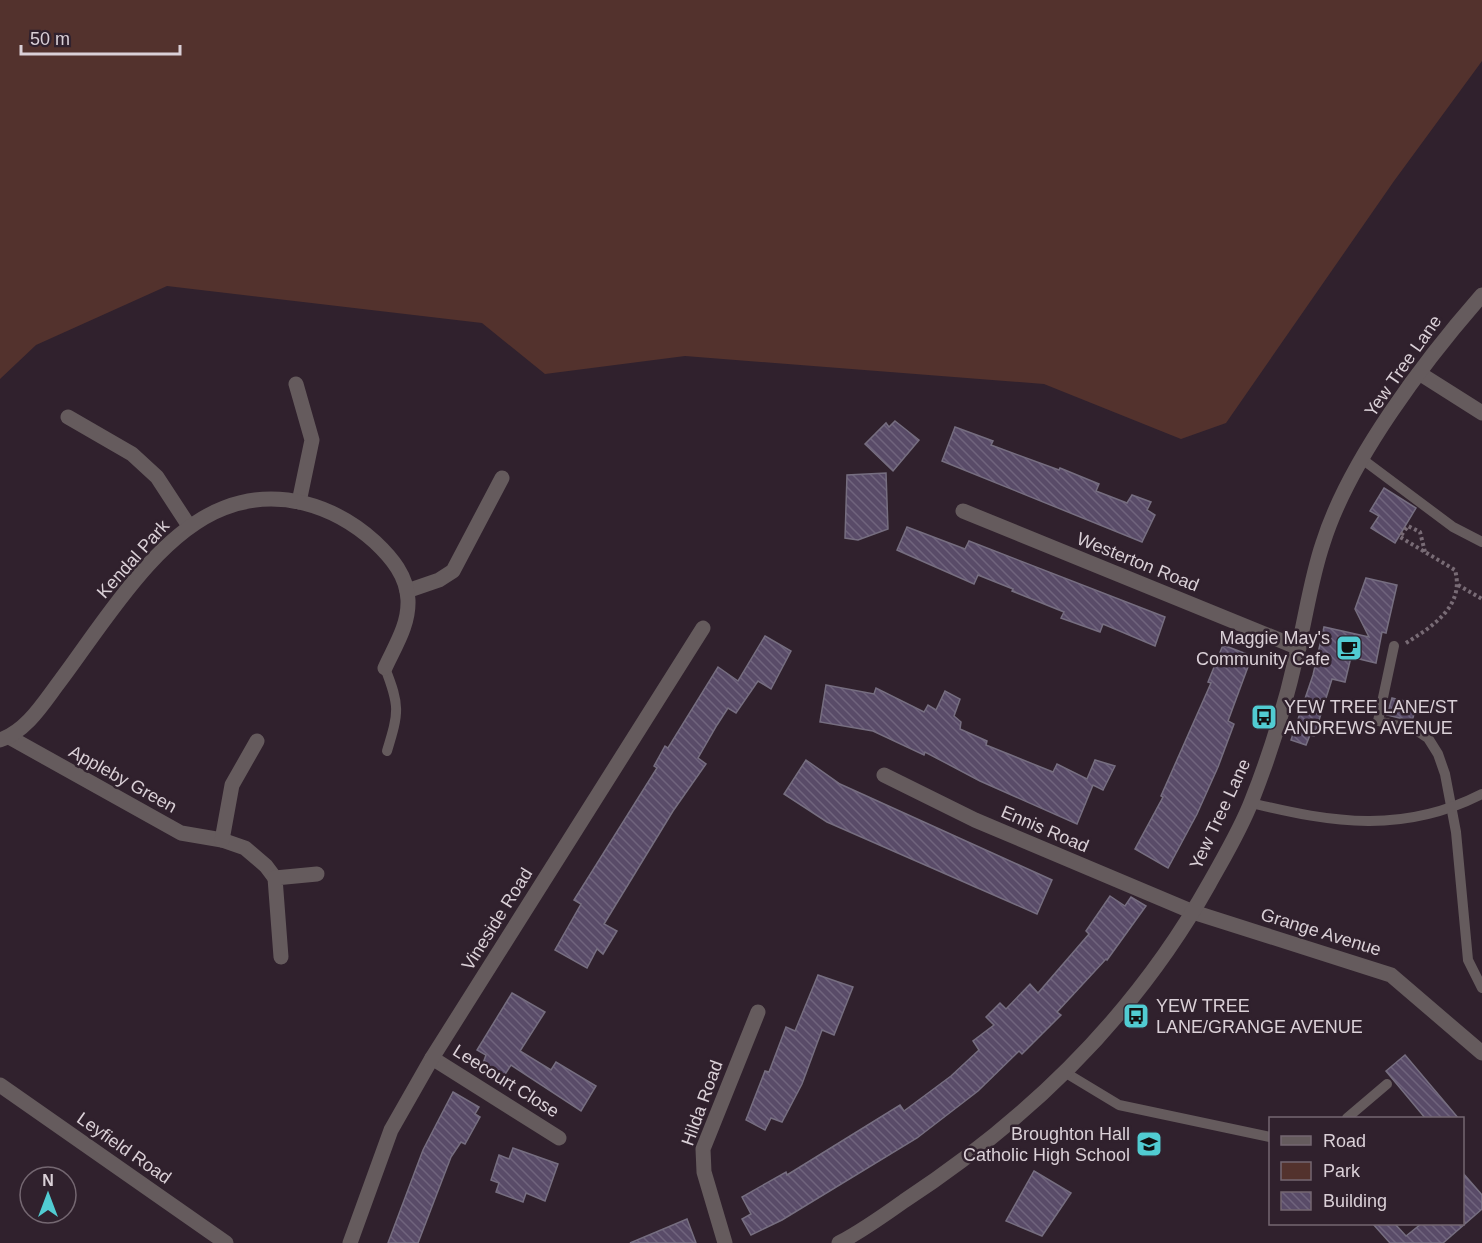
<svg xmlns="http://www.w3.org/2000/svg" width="1482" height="1243" font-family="Arial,sans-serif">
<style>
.green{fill:#53322d}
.building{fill:url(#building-back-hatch);stroke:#766e80;stroke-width:1.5}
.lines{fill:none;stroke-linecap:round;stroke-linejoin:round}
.path{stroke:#786b75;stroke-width:4;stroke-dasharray:3 3;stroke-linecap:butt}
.service{stroke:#655b5d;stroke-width:10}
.minor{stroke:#655b5d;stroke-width:15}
.tertiary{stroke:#655b5d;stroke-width:15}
.labels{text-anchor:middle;stroke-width:5;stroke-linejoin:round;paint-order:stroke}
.street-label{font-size:18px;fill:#dad0d7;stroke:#30212d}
.poi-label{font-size:18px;fill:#dad0d7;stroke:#30212d;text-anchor:end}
</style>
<defs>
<pattern id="building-back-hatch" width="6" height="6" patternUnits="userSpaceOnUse" patternTransform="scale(1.5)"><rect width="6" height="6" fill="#594b68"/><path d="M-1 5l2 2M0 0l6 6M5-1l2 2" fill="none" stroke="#70647d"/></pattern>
</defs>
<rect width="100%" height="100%" fill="#30212d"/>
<path class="green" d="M0 0H1482V61L1394 181 1226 423 1181 439 1044 384 685 356 545 374 482 323 167 286 36 345 0 379Z"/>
<g class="building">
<path d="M895 421 919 440 893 471 865 444 886 423 889 427Z"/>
<path d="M955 427 993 441 991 445 1059 470 1060 468 1099 484 1096 491 1127 503 1132 495 1151 502 1147 510 1155 515 1142 542 942 461Z"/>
<path d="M886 473 888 529 858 540 845 538 847 475Z"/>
<path d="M1384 488 1416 508 1395 543 1371 528 1379 516 1370 511Z"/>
<path d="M907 527 965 549 969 541 1165 617 1155 646 1103 624 1100 632 1061 618 1064 612 1012 591 1013 589 978 575 974 584 897 550Z"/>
<path d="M1366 578 1397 585 1386 633 1382 632 1376 663 1351 657 1345 682 1332 679 1314 736 1310 735 1306 745 1291 740 1313 675 1324 627 1369 637 1355 609Z"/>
<path d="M765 636 791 651 771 689 758 681 736 713 728 708 717 725 698 758 706 764 673 811 604 924 617 931 603 954 597 949 587 968 555 950 581 904 574 900 657 768 654 766 665 746 668 748 718 667 738 681Z"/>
<path d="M1223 645 1252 656 1228 721 1234 724 1218 767 1197 814 1168 868 1135 849 1163 797 1161 796 1211 683 1208 682Z"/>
<path d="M826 685 874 694 876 688 924 712 928 705 936 710 945 691 960 699 954 716 961 722 960 729 987 741 986 745 1053 772 1057 764 1087 779 1095 760 1115 766 1103 790 1093 785 1077 824 980 781 925 752 924 755 873 731 820 722Z"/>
<path d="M1392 698 1417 704 1412 721 1387 715Z"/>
<path d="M806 760 840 784 1052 880 1037 914 827 822 784 794Z"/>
<path d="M1110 896 1125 906 1131 897 1146 906 1107 960 1106 959 1057 1012 1061 1015 1022 1054 1019 1051 978 1091 917 1138 782 1220 751 1235 742 1219 751 1214 742 1197 786 1172 787 1175 900 1105 904 1111 951 1076 979 1050 973 1041 994 1025 986 1017 1000 1003 1006 1009 1030 984 1038 993 1089 934 1086 931Z"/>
<path d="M818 975 853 987 834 1035 822 1030 802 1084 782 1122 771 1118 765 1130 746 1120 765 1071 769 1072 786 1027 795 1031Z"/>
<path d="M512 993 545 1012 520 1051 551 1070 556 1062 596 1086 581 1111 511 1065 502 1079 482 1066 486 1055 477 1050Z"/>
<path d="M1405 1055 1459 1119H1426L1386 1071Z"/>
<path d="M453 1092 479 1107 475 1114 480 1117 465 1144 461 1142 451 1157 418 1243H388L423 1150Z"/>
<path d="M513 1148 558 1164 545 1201 526 1193 523 1202 496 1192 499 1183 491 1180 499 1155 509 1159Z"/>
<path d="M1034 1171 1071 1193 1042 1236 1006 1221Z"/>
<path d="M1462 1172 1482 1195V1209L1443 1243H1390L1373 1224H1395L1406 1236 1421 1224H1462Z"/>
<path d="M687 1219 696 1243H630Z"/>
</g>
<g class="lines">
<g class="path">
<path d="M1458 585 1482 599"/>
<path d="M1406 643C1433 626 1465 606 1455 570L1400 537 1408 526 1420 532 1425 552"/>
</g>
<g class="service">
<path d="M1362 459 1453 527 1482 542"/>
<path d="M1394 646 1378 721 1416 730 1428 738 1438 754 1445 774 1456 832 1468 960 1482 988"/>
<path d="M385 668C400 706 399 712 387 751"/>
<path d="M1251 803C1333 823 1404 834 1482 794"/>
<path d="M1066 1073 1119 1105 1270 1137"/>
<path d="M1347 1118 1387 1084"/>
</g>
<g class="minor">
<path d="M1419 373 1482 413"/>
<path d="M296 384 312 440 299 502"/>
<path d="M68 417 132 454 157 477 189 526"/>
<path d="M963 511 1299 648"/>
<path d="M407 591 439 580 453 571 502 478"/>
<path d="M9 737 181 833 222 840 245 848 266 866 275 878"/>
<path d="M0 740C27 731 44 702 60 681 103 624 156 534 224 508 278 487 334 505 375 542 392 558 407 576 408 600 409 625 395 646 385 668"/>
<path d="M884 775 975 820 1193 912 1391 975 1482 1053"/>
<path d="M222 840 232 785 257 741"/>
<path d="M281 957 275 878 317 874"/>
<path d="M432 1058 559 1138"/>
<path d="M350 1243 391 1130 432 1058 703 628"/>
<path d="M725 1243 704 1172 703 1149 758 1012"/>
</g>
<g class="tertiary">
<path d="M0 1085 226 1243"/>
<path d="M839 1243C862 1231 883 1216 904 1201 1029 1119 1135 1016 1209 884 1224 857 1241 829 1252 800 1271 752 1286 702 1297 653 1306 616 1311 578 1323 543 1349 460 1425 360 1482 295"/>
</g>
</g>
<defs>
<g id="cafe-square" transform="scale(1.35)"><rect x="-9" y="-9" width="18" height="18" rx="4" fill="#51ccd2" stroke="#30212d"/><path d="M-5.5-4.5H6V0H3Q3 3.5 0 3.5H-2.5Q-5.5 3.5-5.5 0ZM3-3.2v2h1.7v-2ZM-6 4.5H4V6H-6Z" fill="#111"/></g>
<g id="bus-square" transform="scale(1.35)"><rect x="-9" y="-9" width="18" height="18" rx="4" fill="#51ccd2" stroke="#30212d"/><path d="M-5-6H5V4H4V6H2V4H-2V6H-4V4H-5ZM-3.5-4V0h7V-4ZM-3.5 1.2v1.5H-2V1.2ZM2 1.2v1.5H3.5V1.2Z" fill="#111"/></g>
<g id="school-square" transform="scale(1.35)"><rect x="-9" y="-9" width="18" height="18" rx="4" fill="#51ccd2" stroke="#30212d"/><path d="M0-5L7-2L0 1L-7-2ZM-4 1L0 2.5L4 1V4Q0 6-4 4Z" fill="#111"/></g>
</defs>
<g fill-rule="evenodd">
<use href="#cafe-square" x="1349" y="648"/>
<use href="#bus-square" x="1264" y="717"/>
<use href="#bus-square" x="1136" y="1016"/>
<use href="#school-square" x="1149" y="1144"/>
</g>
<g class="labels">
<g class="street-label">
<text transform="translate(1403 366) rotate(-55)" y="6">Yew Tree Lane</text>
<text transform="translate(133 559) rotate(-48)" y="6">Kendal Park</text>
<text transform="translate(1138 562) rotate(22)" y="6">Westerton Road</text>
<text transform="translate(123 779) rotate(29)" y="6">Appleby Green</text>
<text transform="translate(1220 814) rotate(-65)" y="6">Yew Tree Lane</text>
<text transform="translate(1045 829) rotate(23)" y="6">Ennis Road</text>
<text transform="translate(497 919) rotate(-58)" y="6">Vineside Road</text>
<text transform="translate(1321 932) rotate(17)" y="6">Grange Avenue</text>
<text transform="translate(506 1081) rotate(32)" y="6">Leecourt Close</text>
<text transform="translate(702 1103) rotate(-70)" y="6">Hilda Road</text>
<text transform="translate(124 1148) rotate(35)" y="6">Leyfield Road</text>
</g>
<g class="poi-label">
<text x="1330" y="644">Maggie May's<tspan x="1330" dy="21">Community Cafe</tspan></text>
<text x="1284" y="713" text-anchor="start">YEW TREE LANE/ST<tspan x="1284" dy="21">ANDREWS AVENUE</tspan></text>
<text x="1156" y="1012" text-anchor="start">YEW TREE<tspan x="1156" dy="21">LANE/GRANGE AVENUE</tspan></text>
<text x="1130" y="1140">Broughton Hall<tspan x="1130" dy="21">Catholic High School</tspan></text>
</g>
</g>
<rect x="1269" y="1117" width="195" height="108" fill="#30212d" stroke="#746771" stroke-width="1.5"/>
<rect x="1281" y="1136" width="30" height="9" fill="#655b5d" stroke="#746771" stroke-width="1.5"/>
<text x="1323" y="1147" font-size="18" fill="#dad0d7">Road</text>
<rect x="1281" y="1162" width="30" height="18" fill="#53322d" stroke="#746771" stroke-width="1.5"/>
<text x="1323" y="1177" font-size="18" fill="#dad0d7">Park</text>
<rect x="1281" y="1192" width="30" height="18" fill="url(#building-back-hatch)" stroke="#746771" stroke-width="1.5"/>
<text x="1323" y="1207" font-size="18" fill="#dad0d7">Building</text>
<g transform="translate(48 1195)"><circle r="28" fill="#30212d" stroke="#746771" stroke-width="1.5"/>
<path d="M0-4.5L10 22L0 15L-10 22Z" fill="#51ccd2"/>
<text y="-9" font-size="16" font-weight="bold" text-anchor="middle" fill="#dad0d7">N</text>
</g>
<path d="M21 45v9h159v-9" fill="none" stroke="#dad0d7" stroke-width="3"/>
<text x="30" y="45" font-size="18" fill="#dad0d7" stroke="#30212d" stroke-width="4.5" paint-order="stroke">50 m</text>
</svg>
